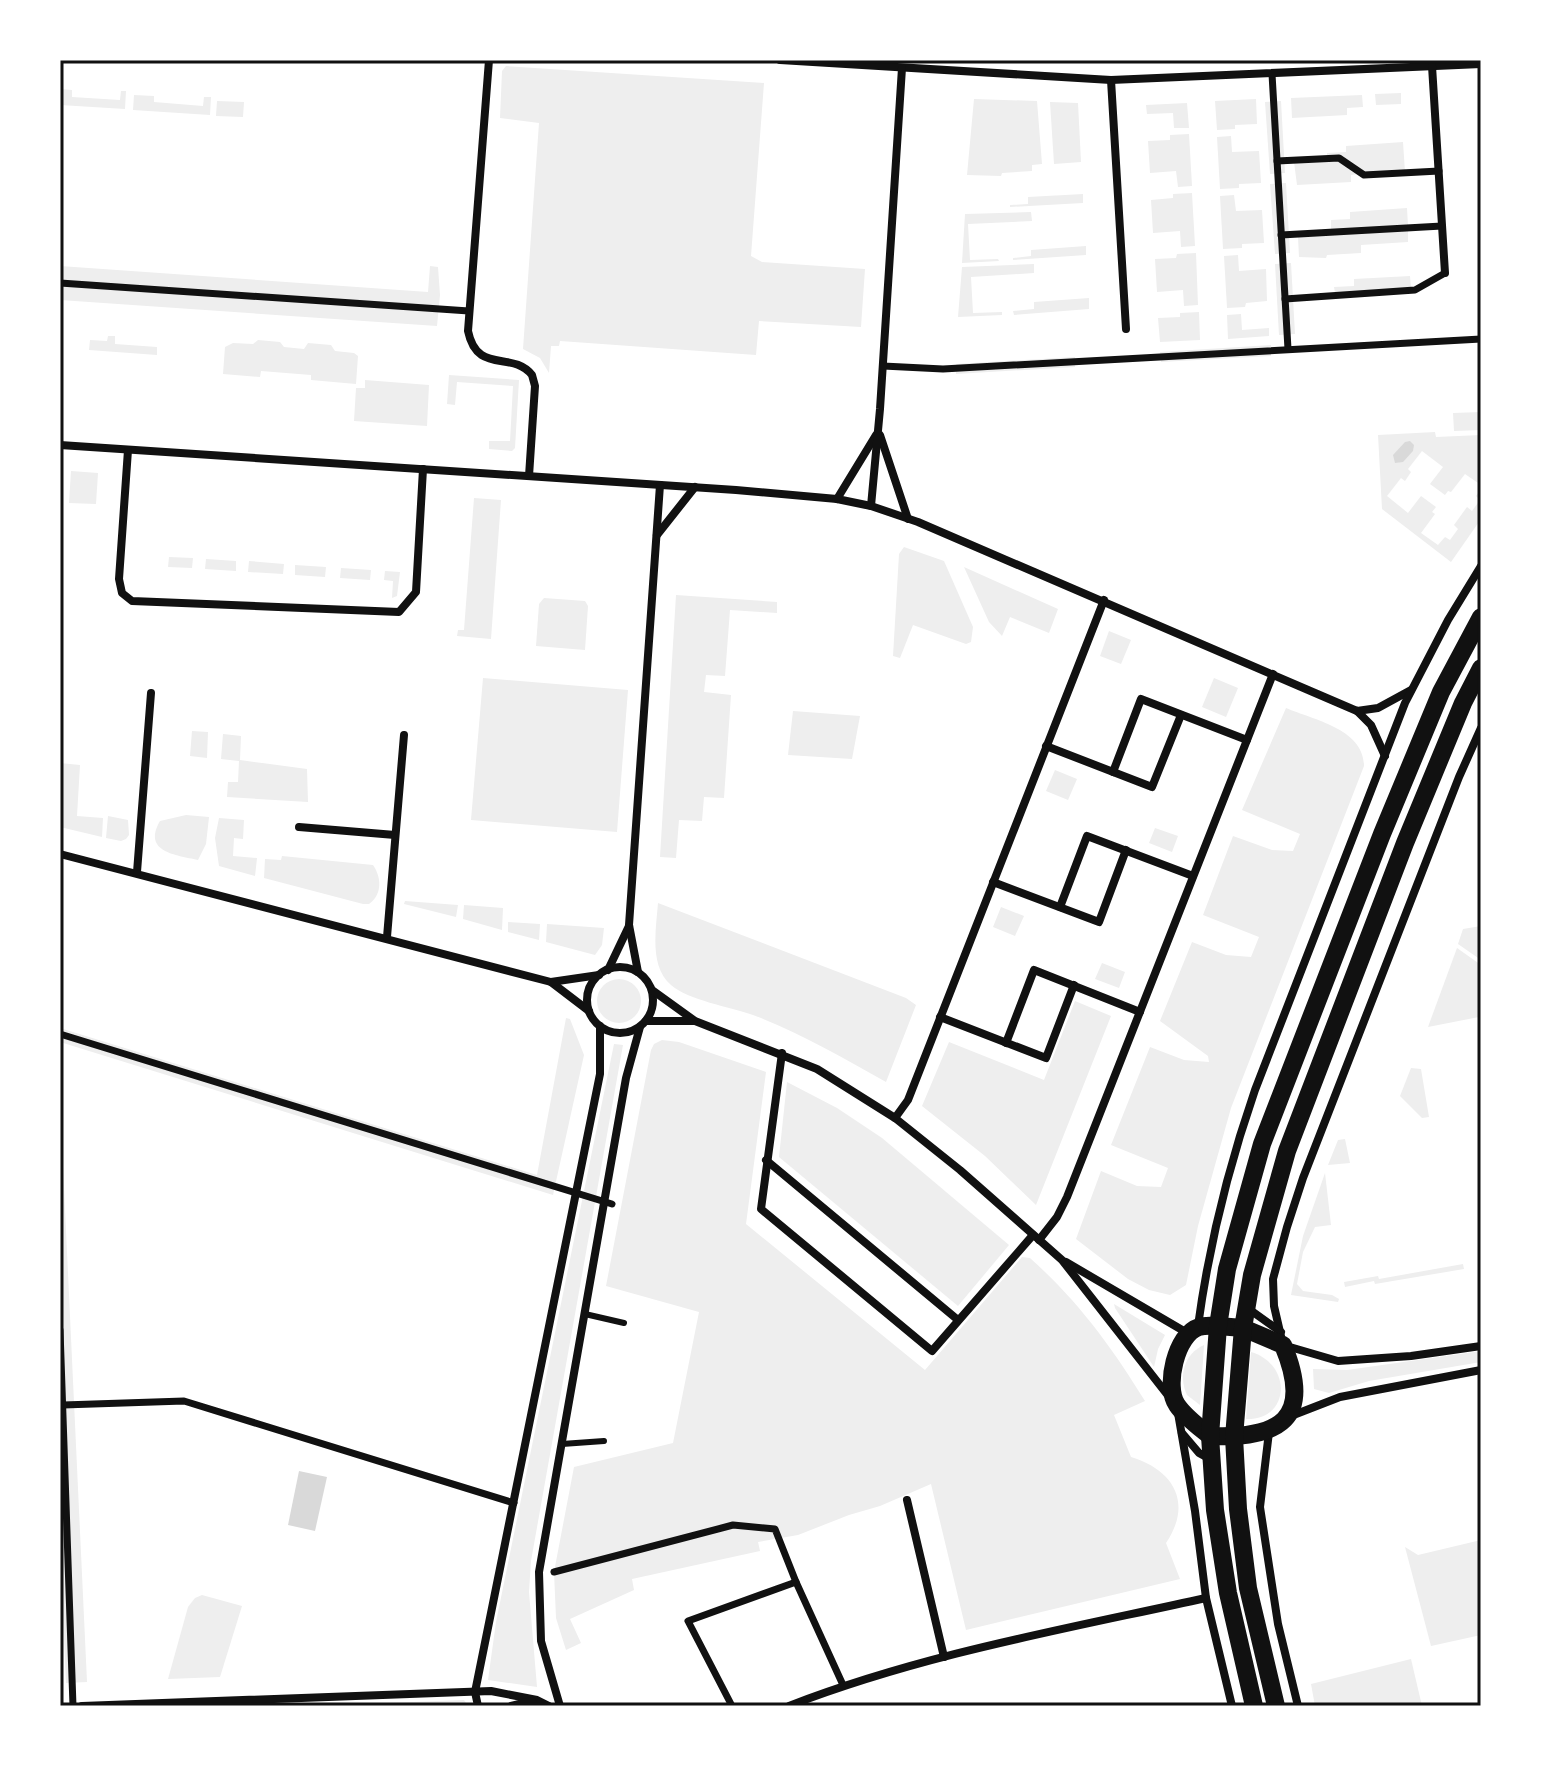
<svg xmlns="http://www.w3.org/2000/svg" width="1541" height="1766" font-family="Signika,sans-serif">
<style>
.green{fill:#eee}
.water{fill:#d9d9d9}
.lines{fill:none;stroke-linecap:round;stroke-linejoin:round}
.service{stroke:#111;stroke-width:6}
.pedestrian{stroke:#111;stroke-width:7}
.minor{stroke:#111;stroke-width:8}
.trunk{stroke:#111;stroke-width:18}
.neatline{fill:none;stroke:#111;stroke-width:3}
</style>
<rect width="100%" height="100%" fill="#fff"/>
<g class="green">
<path d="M506 66 764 83 751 256 762 262 865 269 861 327 759 321 756 355 560 341 559 346H551L549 373 540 358 523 349 539 123 500 118 502 71Z"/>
<path d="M60 89 72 90V97L120 100 121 91H126L125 109 60 105Z"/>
<path d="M1401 93V104L1376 105 1375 94Z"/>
<path d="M134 95 154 96V102L203 106 204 97H211L210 115 133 110Z"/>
<path d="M1362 95 1363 107 1347 108V115L1292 118 1291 98Z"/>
<path d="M974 99 1037 101 1042 164 1032 165V171L1002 173 1001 176 967 175Z"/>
<path d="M1256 99 1257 124 1235 125V129L1217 130 1215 101Z"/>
<path d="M217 101 244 102 243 117 216 116Z"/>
<path d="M1281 101 1285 173 1270 174 1265 102Z"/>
<path d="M1050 102 1078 103 1081 162 1054 164Z"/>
<path d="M1187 103 1189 128H1174L1173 113 1147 114 1146 105Z"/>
<path d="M1189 134 1192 186 1178 187 1176 171 1150 173 1148 141 1170 140V135Z"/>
<path d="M1231 136 1232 152 1259 151 1261 183 1239 184V188L1220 189 1217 137Z"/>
<path d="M1403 142 1405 172 1366 174 1327 156V153L1346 152V146Z"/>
<path d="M1337 160 1358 174 1351 175V182L1297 185 1294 162Z"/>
<path d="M1286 183 1290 253 1275 254 1270 184Z"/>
<path d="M1192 193 1195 246 1181 247 1180 231 1153 233 1151 200 1173 198V194Z"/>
<path d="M1083 194V203L1010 207V205L1028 204V197Z"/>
<path d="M1234 195 1236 211 1262 210 1264 243 1242 244V248L1223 249 1220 196Z"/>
<path d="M1407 208 1408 226 1331 231V220L1350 219V212Z"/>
<path d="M1031 212 1032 221 968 224 970 260 998 259 999 261 962 263 965 214Z"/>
<path d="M1408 231V242L1361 245V253L1327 255 1326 258 1299 257 1298 237Z"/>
<path d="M1086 246V255L1013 260V258L1031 256V250Z"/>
<path d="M1196 253 1198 305 1184 306 1183 290 1157 292 1155 259 1176 258 1177 254Z"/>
<path d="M1238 255 1239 271 1266 269 1267 301 1246 303 1245 307 1227 308 1224 256Z"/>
<path d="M1291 263 1295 334 1279 335 1275 264Z"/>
<path d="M1034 264V273L971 277 973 313 1002 312V315L958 317 962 267Z"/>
<path d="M60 266 428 292 430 266 438 267 440 295 437 326 60 300Z"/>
<path d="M1410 276 1411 288 1335 293 1334 287 1354 286V279Z"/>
<path d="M1089 298V309L1014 315 1013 311 1034 309V302Z"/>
<path d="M1199 312 1200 340 1160 342 1158 318 1180 317V313Z"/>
<path d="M1241 314 1242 330 1269 328V336L1228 339 1227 315Z"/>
<path d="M108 336H115V344L157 347V355L89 350 90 340 107 341Z"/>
<path d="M258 340 280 342 284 347 304 349 308 343 331 345 335 351 354 353 358 356 356 384 311 380V375L261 371 260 377 223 374 225 347 233 343 253 344Z"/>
<path d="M1271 345V356L1161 362 1160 352Z"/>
<path d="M1075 357V367L956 374V364Z"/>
<path d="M449 375 519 380 515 448 512 451 489 449V441H510L513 386 457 382 455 405 447 404Z"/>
<path d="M365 380 429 385 427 426 354 421 356 388H365Z"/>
<path d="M1481 412V430L1454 431 1453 413Z"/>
<path d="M1435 432 1436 437 1481 435V485L1465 474 1451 492 1448 491 1445 495 1430 484 1443 467 1422 451 1408 469 1411 472 1405 481 1401 478 1387 496 1408 513 1421 496 1436 507 1432 512 1435 514 1421 533 1438 545 1445 537 1450 540 1458 529 1454 525 1467 507 1472 511 1480 500 1476 496 1481 489V519L1451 562 1382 509 1378 435Z"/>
<path d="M71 471 98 473 96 504 69 503Z"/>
<path d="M474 498 501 500 491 639 457 636 458 630H464Z"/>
<path d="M904 547 944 561 973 627 971 642 966 644 913 625 900 658 893 656 899 554Z"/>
<path d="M169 557 193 558 192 568 168 567Z"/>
<path d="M206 559 236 561V571L205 569Z"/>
<path d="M249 561 284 564 283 574 248 572Z"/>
<path d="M295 565 326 567 325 577 295 575Z"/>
<path d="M964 567 1058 609 1049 633 1010 617 1002 636 989 622Z"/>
<path d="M341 568 371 570 370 580 340 578Z"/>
<path d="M385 571 400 572 397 596 392 598 393 581 384 580Z"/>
<path d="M676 595 777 602V613L730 610 725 676 706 675 704 692 731 695 724 798 704 797 702 821 679 820 676 858 660 857Z"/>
<path d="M544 598 585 601 588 606 585 650 536 646 539 604Z"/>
<path d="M1109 631 1131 640 1121 664 1100 656Z"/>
<path d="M483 678 628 690 617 832 471 820Z"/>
<path d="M1214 678 1238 688 1226 717 1202 707Z"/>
<path d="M1286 708C1314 720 1364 729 1364 766L1231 1108 1198 1226 1186 1285 1170 1295 1149 1290 1128 1279 1076 1239 1101 1171 1137 1186 1161 1187 1168 1168 1111 1145 1150 1047 1184 1060 1209 1062 1208 1056 1160 1021 1192 942 1226 955 1251 957 1259 937 1203 915 1233 836 1272 850 1293 851 1300 834 1242 810Z"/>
<path d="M793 711 860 716 852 759 788 755Z"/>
<path d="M192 731 208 732 207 758 190 756Z"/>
<path d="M223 734 241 736 240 760 307 769 308 802 227 797 228 782H238L239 761 221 759Z"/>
<path d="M60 763 80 765 77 816 103 818 102 837 60 827Z"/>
<path d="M1055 770 1077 779 1068 800 1046 791Z"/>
<path d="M186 815 209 817 206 844 198 860C176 855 142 852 160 821Z"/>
<path d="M108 816 128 820 129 835 126 839 121 841 106 838Z"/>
<path d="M219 818 244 820 243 839 234 838 233 856 257 858 255 876 219 866 215 838Z"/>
<path d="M1155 828 1178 836 1172 852 1149 843Z"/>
<path d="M282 856 373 865C382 878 382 895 369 904H363L264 878 265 859 281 860Z"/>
<path d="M405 901 458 905 456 917 404 904Z"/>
<path d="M658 903 906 998 916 1005 886 1082C843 1058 799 1032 753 1015 730 1007 688 1000 671 985 649 966 656 929 658 903Z"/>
<path d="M464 905 503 908 502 930 463 919Z"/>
<path d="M1001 907 1024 916 1015 936 993 927Z"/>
<path d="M508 922 540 924 539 940 508 932Z"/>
<path d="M547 924 604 928 602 945 595 955 546 942Z"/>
<path d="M1481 926V960L1458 944 1463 929Z"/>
<path d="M1457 948 1481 965V1011L1479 1017 1428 1027Z"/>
<path d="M1102 963 1125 972 1119 988 1095 979Z"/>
<circle cx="619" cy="1001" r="22"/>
<path d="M1075 1001 1111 1016 1036 1205 985 1156 922 1106 949 1042 1044 1080Z"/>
<path d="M566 1018 570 1019 584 1055 553 1195 60 1042V1028L537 1175Z"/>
<path d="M662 1040 679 1042 766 1072 746 1224 925 1370 1022 1257 1030 1258C1079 1302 1111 1346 1145 1401L1114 1415 1131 1457C1174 1470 1193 1503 1166 1543L1180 1579 966 1630 931 1484 880 1506 849 1515 798 1535 758 1542 760 1551 632 1579 634 1590 570 1619 581 1643 566 1650 556 1618 554 1572 574 1467 673 1443 699 1312 606 1286 651 1050 654 1044Z"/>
<path d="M614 1044 623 1045 531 1561 529 1592 537 1687 488 1680 496 1622Z"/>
<path d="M1411 1068 1421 1069 1429 1117 1422 1118 1400 1096Z"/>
<path d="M787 1082 837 1108 882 1138 1009 1245 958 1306 779 1157Z"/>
<path d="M60 1101 87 1682 66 1683 60 1553Z"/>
<path d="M1345 1139 1350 1163 1328 1165 1338 1140Z"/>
<path d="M1325 1173 1331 1225 1315 1227 1303 1252 1297 1284 1303 1291 1332 1295 1339 1299 1338 1302 1291 1295 1303 1236Z"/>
<path d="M1463 1264 1464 1269 1375 1284 1374 1281 1345 1287 1344 1282 1378 1276 1379 1279Z"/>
<path d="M1114 1304 1165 1335 1158 1349 1154 1367 1115 1308Z"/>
<path d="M1204 1345 1200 1405 1187 1395C1178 1376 1184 1354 1204 1345Z"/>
<path d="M1481 1351V1362L1369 1381 1329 1393 1314 1389 1313 1369 1347 1370Z"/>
<path d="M1251 1352C1292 1364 1291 1420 1246 1419Z"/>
<path d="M1481 1540V1635L1431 1646 1405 1547 1418 1555Z"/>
<path d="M202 1595 242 1606 220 1677 168 1679 188 1607 195 1598Z"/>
<path d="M1411 1659 1422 1706H1315L1311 1684Z"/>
<path d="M464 1700 468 1706H310Z"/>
</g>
<g class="water">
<path d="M1410 441 1414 445 1413 451 1403 462 1395 463 1393 455 1405 442Z"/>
<path d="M299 1471 327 1477 315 1531 288 1525Z"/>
</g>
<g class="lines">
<g class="service">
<path d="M585 1314 624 1323"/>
<path d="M562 1444 604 1441"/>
</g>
<g class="pedestrian">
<path d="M1272 74 1288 349"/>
<path d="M1277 161 1339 158 1364 175 1439 171"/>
<path d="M1281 235 1442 226"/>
<path d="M60 283 469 311"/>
<path d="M1285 299 1415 290 1445 273"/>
<path d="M883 366 943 369 1481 339"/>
<path d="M60 1034 612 1204"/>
<path d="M60 1330 73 1706"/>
<path d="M63 1405 184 1401 514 1503"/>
<path d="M554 1572 733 1525 775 1529 796 1582 843 1685"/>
<path d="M732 1706 688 1621 796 1582"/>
</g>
<g class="minor">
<path d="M489 60 468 331C477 375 512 350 532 375L535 386 529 476"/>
<path d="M780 60 1111 80 1481 64"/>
<path d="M1432 66 1445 273"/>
<path d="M1111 80 1126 329"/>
<path d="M880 435 908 519"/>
<path d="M60 445 736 490 837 499 871 506 918 522 1357 711 1378 708 1411 690"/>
<path d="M128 450 119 579 122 593 132 601 399 612 416 592 423 469"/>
<path d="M837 499 876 435"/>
<path d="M871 506 880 409 902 68"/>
<path d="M657 535 695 487"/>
<path d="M1357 711 1371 725 1385 756"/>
<path d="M1481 728 1459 777 1303 1178 1287 1227 1273 1279 1274 1306 1283 1345 1338 1361 1411 1356 1481 1346"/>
<path d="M1046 746 1152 787 1181 715"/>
<path d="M1113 772 1141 699 1247 740"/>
<path d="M299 827 395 835"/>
<path d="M60 854 551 982 589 1011"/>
<path d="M137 872 151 693"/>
<path d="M993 882 1099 922 1126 850"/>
<path d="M1060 907 1087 836 1193 876"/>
<path d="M387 937 404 735"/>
<circle cx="620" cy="1000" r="33"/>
<path d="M608 970 629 926"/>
<path d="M638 972 629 925 660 485"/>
<path d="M551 982 599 975"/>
<path d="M652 990 695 1021 817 1069 895 1118 960 1170 1062 1260 1170 1398"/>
<path d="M940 1017 1046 1058 1074 985"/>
<path d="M646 1021H694"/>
<path d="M1006 1043 1034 970 1140 1012"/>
<path d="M782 1053 761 1209 932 1351 1033 1235"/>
<path d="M895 1118 908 1100 1104 600"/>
<path d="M766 1160 958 1320"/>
<path d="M1039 1240 1057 1217 1067 1197 1273 674"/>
<path d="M1066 1262 1189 1334"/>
<path d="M1246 1307 1281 1332"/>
<path d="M1198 1326C1209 1245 1228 1168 1255 1090L1405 703 1448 620 1481 566"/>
<path d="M1178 1413 1195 1511 1206 1598 1232 1706"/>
<path d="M1291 1416 1340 1397 1481 1370"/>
<path d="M1269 1432 1260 1507 1278 1624 1298 1706"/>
<path d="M1182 1433 1199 1453 1210 1459"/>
<path d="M907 1500 944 1657"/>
<path d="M82 1706 491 1691 537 1700 549 1706"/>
<path d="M478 1706 475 1692 600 1074V1026"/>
<path d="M511 1706 532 1701"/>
<path d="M560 1706 541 1641 539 1572 626 1078 640 1027"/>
<path d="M789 1706C923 1654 1066 1629 1206 1598"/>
</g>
<g class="trunk">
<path d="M1218 1326 1243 1328 1283 1345C1314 1419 1280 1439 1210 1436 1199 1427 1185 1417 1177 1405 1164 1387 1176 1334 1199 1327 1205 1325 1213 1326 1218 1326Z"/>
<path d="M1254 1706 1228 1593 1215 1510 1210 1436 1218 1326 1227 1269 1262 1144 1382 834 1441 692 1481 617"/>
<path d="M1276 1706 1248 1588 1238 1509 1234 1437 1243 1328 1252 1275 1287 1151 1405 843 1463 703 1481 668"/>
</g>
</g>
<rect width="1541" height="1766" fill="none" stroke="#ffffff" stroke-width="124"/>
<rect x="62" y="62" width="1417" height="1642" class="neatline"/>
</svg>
